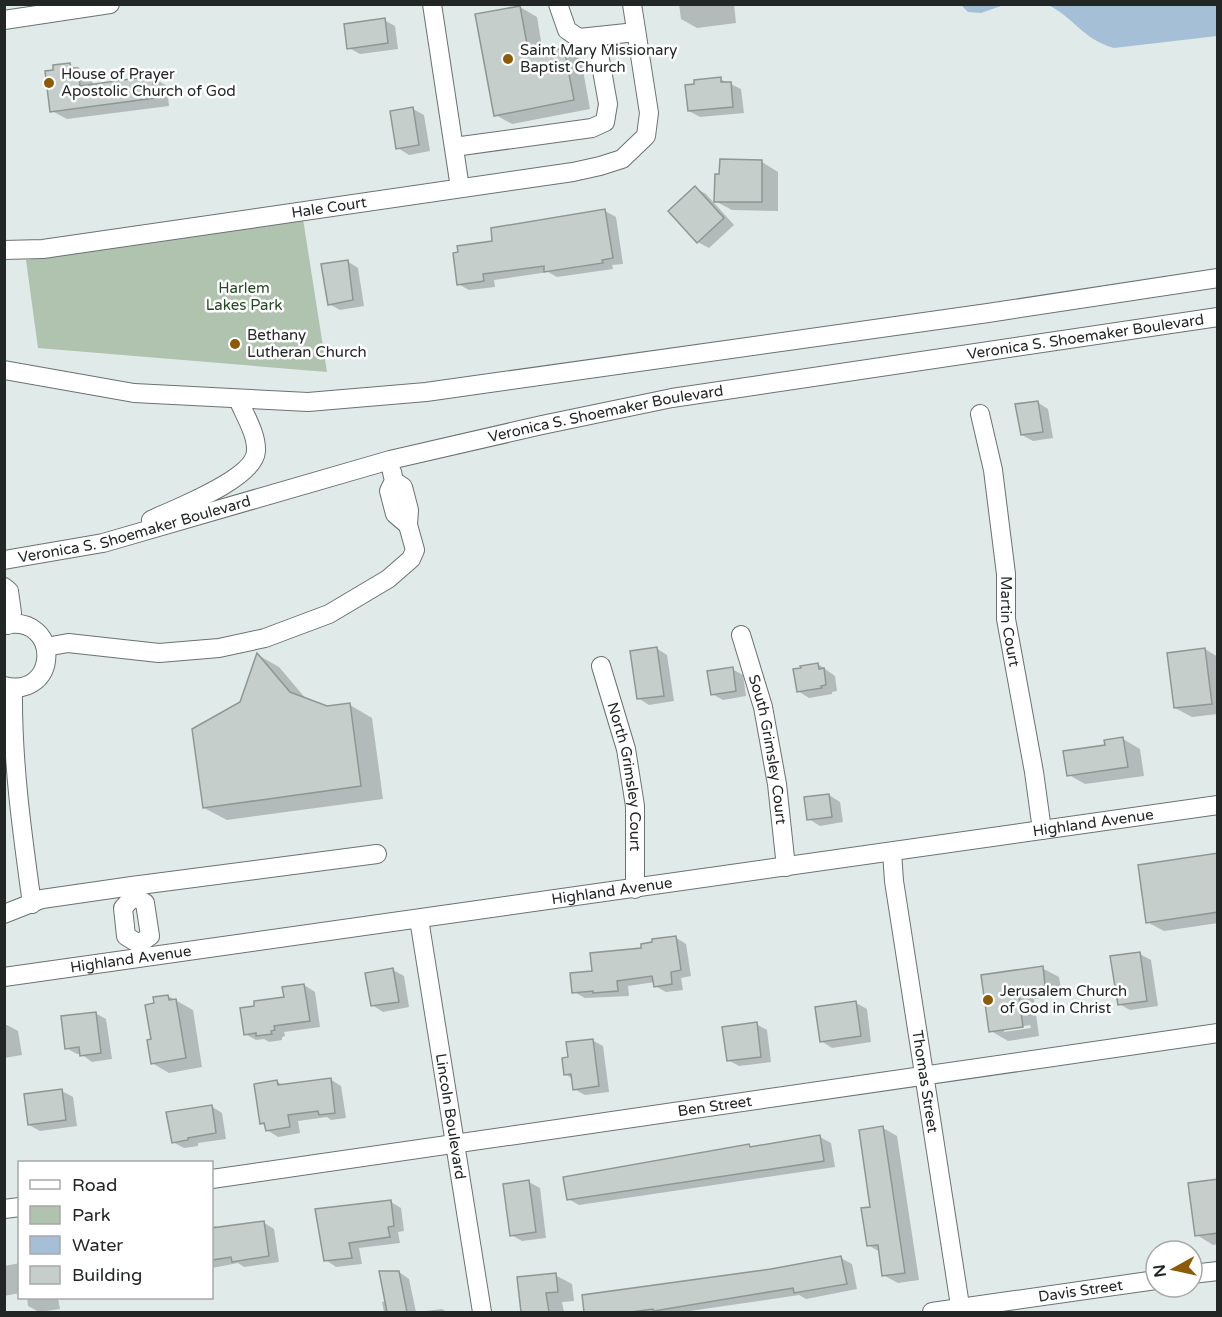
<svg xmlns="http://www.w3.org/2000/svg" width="1222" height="1317" font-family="'Varela Round',sans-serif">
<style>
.green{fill:#afc3ae}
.water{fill:#a5c0d6}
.shadow{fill:#0003;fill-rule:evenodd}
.building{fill:#c5ceca;stroke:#8f9793;stroke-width:1.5}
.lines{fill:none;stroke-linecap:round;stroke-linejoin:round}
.minor-casing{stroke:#6a7272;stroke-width:20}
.minor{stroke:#fff;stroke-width:18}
.poi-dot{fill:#8d5a07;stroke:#fff;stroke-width:2}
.labels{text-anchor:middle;stroke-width:5;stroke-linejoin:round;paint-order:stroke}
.poi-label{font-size:15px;fill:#222625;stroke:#fff;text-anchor:start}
.street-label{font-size:15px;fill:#222625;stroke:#fff}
.park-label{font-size:15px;fill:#254824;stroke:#fff}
</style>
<rect width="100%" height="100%" fill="#dfeae9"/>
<path class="green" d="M303 219 327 372 38 348 26 260Z"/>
<g class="water">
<path d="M961 5H1004L981 13 968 12Z"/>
<path d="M1048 5H1217V36L1114 48C1082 39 1075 18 1048 5Z"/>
</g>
<g class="shadow">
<path d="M679 4H734L736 23 697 28 681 19Z"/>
<path d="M520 7 537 17 543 53 564 49 581 59 590 109 512 124 496 115Z"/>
<path d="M384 20 395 26 398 49 360 54 349 48Z"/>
<path d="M70 65 92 78 93 86 152 77 167 86 169 106 67 119 52 111Z"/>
<path d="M720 79 741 89 744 113 700 117 689 111Z"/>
<path d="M413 109 424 115 430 151 409 155 398 148Z"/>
<path d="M762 162 778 172V211L732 210 715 201Z"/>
<path d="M695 188 706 194 734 225 709 248 698 242 670 211Z"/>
<path d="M605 211 616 217 623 264 612 265 613 269 557 277 548 272 494 280 495 287 469 290 458 284 494 242Z"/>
<path d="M347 261 358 268 364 306 340 310 329 304Z"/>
<path d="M1037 402 1048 409 1053 438 1033 441 1022 435Z"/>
<path d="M656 648 667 655 674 701 649 705 638 698Z"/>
<path d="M1205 649 1218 657V714L1192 717 1175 708Z"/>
<path d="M258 655 279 667 307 700 327 708 350 705 372 718 383 799 227 820 204 808Z"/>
<path d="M818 664 835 676 837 691 832 692V694L809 698 798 691Z"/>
<path d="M732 669 743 675 746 696 723 700 712 694Z"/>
<path d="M1123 739 1140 749 1144 776 1085 784 1069 775 1106 746Z"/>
<path d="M829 795 840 802 843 822 820 826 809 819Z"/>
<path d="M1218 855V923L1164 931 1147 922Z"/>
<path d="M675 937 686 944 691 976 681 978 683 990 666 992 655 986V982L628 986 629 996 585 998 574 992 593 972Z"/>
<path d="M1140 954 1151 960 1158 1006 1130 1010 1119 1004Z"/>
<path d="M1042 968 1059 977 1062 995 1034 999 1039 1036 1008 1041 991 1031 983 977ZM1030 1025 1031 1028 1004 1032V1029Z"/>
<path d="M393 970 404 976 409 1007 383 1012 372 1005Z"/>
<path d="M304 985 315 992 320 1027 284 1032 285 1036 282 1037V1040L269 1042 264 1039 256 1040 245 1034 285 998Z"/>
<path d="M168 996 193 1010 202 1067 169 1073 152 1063 156 1005Z"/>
<path d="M856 1003 867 1009 871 1042 832 1048 821 1041Z"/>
<path d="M95 1013 106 1019 112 1059 92 1062 81 1054H77L66 1048Z"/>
<path d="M756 1024 767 1030 771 1062 739 1066 728 1060Z"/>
<path d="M4 1025H7L18 1031 22 1055 4 1058Z"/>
<path d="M592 1040 603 1046 609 1092 585 1095 574 1089 573 1079 565 1074 569 1059Z"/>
<path d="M330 1079 341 1086 346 1118 331 1120 327 1117 298 1121 300 1133 278 1137 267 1130 266 1126 262 1123 277 1082 284 1085Z"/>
<path d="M62 1091 73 1097 77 1126 40 1131 29 1125Z"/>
<path d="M211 1106 222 1113 226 1139 198 1143V1146L184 1148 173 1142Z"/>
<path d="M883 1128 897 1136 919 1280 898 1283 883 1275 880 1252 868 1245Z"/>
<path d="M820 1137 831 1143 835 1167 579 1205 568 1199 749 1146 752 1148Z"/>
<path d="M1218 1180V1244L1213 1245 1197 1235Z"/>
<path d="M529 1182 540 1188 546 1238 522 1241 511 1235Z"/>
<path d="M391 1202 401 1208 404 1231 398 1232 400 1243 359 1248 362 1264 336 1267 326 1260Z"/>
<path d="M263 1222 274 1229 279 1262 244 1267 238 1263 212 1268V1227L216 1226 220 1229Z"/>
<path d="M841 1258 852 1264 857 1289 806 1299 799 1295 683 1312H586L583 1297 771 1270Z"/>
<path d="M20 1263V1293L4 1296V1266Z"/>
<path d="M399 1272 409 1279 416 1312H380H384L382 1302 386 1301Z"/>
<path d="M555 1275 572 1284 574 1301 562 1302 564 1312H522L519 1279Z"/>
<path d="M27 1298H58L60 1309 39 1312 28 1306Z"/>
<path d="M442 1309 447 1312H417Z"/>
</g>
<g class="building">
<path d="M520 6 529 55 564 48 574 100 494 116 475 14Z"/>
<path d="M385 18 388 43 347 49 344 24Z"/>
<path d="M70 63 71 68H78L80 86 152 76 155 98 50 112 45 71 53 70V65Z"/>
<path d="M721 77V82H731L733 107 688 111 685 85 694 84V80Z"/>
<path d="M413 107 419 145 396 149 390 111Z"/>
<path d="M720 159 762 160V202H714L715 174H719Z"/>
<path d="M695 186 724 218 697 243 668 211Z"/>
<path d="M605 209 613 258 602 260 603 263 544 272V266L483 274 484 281 457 285 453 253 458 252 457 246 492 241 491 228Z"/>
<path d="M348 260 353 300 328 305 321 264Z"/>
<path d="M1038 401 1043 432 1021 435 1015 404Z"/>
<path d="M657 647 664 696 637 699 630 651Z"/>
<path d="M1205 648 1212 704 1174 708 1167 653Z"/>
<path d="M257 653 290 692 327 706 350 703 361 786 203 808 192 729 240 702Z"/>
<path d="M818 663 819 669 824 668 826 685 821 686 822 688 797 692 793 669 801 668 800 666Z"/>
<path d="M733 667 736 691 711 695 707 671Z"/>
<path d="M1123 737 1128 767 1067 776 1063 751 1105 745 1104 740Z"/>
<path d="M829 794 832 817 807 820 804 797Z"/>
<path d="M1218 853V912L1146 923 1138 865Z"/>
<path d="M676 936 681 970 671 972 672 984 654 987 652 976 617 981 618 991 593 993V991L572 993 570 973 592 971 590 953 641 948V944L652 942V939Z"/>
<path d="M1140 952 1147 1001 1118 1005 1110 956Z"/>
<path d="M1043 966 1045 986 1018 990 1023 1027 989 1032 981 975Z"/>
<path d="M393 968 399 1002 371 1006 365 973Z"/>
<path d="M304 984 310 1021 274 1026 275 1030 271 1031 272 1034 256 1036V1033L244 1035 240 1008 254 1006V1001L284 997 282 987Z"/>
<path d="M168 995 169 1000 176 999 186 1058 151 1064 147 1040 151 1039 145 1005 154 1003 153 997Z"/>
<path d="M856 1001 861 1036 820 1042 815 1007Z"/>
<path d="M96 1012 101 1053 80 1056 79 1047 65 1049 61 1016Z"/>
<path d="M757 1022 761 1057 727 1061 722 1027Z"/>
<path d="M593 1039 599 1086 573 1090 571 1074 564 1075 562 1058 568 1057 566 1042Z"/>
<path d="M331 1078 335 1113 319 1115 318 1111 288 1115 290 1127 266 1131 264 1123 260 1124 254 1084 277 1080 278 1085Z"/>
<path d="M62 1089 66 1120 28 1125 24 1094Z"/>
<path d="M212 1105 216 1133 188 1138V1140L172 1143 166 1112Z"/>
<path d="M883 1126 905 1273 882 1276 878 1245 867 1246 861 1208 870 1207 859 1130Z"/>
<path d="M820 1135 824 1161 567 1200 563 1177 749 1144 750 1147Z"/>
<path d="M1218 1179V1233L1195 1236 1188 1183Z"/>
<path d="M529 1180 536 1232 510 1236 503 1184Z"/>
<path d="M391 1200 394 1226 388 1227 390 1237 349 1243 352 1258 324 1261 315 1209Z"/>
<path d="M264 1221 269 1256 232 1262 231 1257 212 1260V1228Z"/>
<path d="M841 1256 847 1284 794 1293 793 1288 654 1311 653 1309 631 1312H584L582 1295 771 1269Z"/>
<path d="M379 1271H399L407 1312H387Z"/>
<path d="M556 1273 558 1292 546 1293 549 1312H521L517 1277Z"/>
</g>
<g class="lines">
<g class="minor-casing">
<g id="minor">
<path d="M432 4 460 188"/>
<path d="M558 4 567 30 579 38 636 32"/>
<path d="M4 20 110 4"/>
<path d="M454 147 592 128 605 122 608 104 596 37"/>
<path id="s1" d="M4 250 43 249 573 172 600 166 622 159 646 136 649 113 632 4"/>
<path d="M4 370 134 393 308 402 426 392 988 313 1218 278"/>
<path id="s2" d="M980 414 993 470 1006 574V619L1034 772 1042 830"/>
<path d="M392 472 394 481 389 491 395 514 408 525"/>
<path d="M151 520C174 509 255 479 256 451 257 434 244 414 238 399"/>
<path id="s3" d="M4 560 103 543 390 460 542 425 672 398 1218 317"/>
<path d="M4 587 9 591 12 613 7 619 8 625"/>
<path d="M4 625C62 613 59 700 4 686"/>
<path id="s4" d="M741 635 763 707 777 784 786 867"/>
<path d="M46 647 68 643 159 653 219 648 265 638 329 614 388 579 411 559 415 550 408 525 409 510 403 487 394 481"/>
<path id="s5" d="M601 666 626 749 635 806V889"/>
<path d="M13 688C12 761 22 832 32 904"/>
<path id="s6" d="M892 852 894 881 961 1312"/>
<path d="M134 896 123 908 126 936 139 944"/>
<path d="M4 914 42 899 132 886"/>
<path id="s7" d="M419 919 482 1312"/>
<path d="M139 944 150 936 145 903 134 896 132 886 377 854"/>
<path id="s8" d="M4 977 1218 805"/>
<path id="s9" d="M212 1179 1218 1033"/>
<path d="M4 1209 20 1207"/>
<path d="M1192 1274 1218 1271"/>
<path id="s10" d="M932 1312 1156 1280"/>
</g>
</g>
<use href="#minor" class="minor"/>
</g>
<g class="poi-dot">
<circle cx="508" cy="59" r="6"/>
<circle cx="49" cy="83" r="6"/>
<circle cx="235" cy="344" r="6"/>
<circle cx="988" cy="1000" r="6"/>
</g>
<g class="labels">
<g class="poi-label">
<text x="520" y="55">Saint Mary Missionary<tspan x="520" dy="17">Baptist Church</tspan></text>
<text x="61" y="79">House of Prayer<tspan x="61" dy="17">Apostolic Church of God</tspan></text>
<text x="247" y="340">Bethany<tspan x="247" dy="17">Lutheran Church</tspan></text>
<text x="1000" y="996">Jerusalem Church<tspan x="1000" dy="17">of God in Christ</tspan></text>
</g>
<g class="street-label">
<text dy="5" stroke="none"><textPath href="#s1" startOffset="328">Hale Court</textPath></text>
<text dy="5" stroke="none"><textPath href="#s3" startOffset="1106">Veronica S. Shoemaker Boulevard</textPath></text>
<text dy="5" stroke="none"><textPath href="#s3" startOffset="620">Veronica S. Shoemaker Boulevard</textPath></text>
<text dy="5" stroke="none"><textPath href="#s3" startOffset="134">Veronica S. Shoemaker Boulevard</textPath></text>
<text dy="5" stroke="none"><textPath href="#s2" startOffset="210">Martin Court</textPath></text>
<text dy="5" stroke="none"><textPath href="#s4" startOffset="118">South Grimsley Court</textPath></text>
<text dy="5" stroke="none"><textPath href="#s5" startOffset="114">North Grimsley Court</textPath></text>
<text dy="5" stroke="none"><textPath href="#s8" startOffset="1100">Highland Avenue</textPath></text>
<text dy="5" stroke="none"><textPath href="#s8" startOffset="614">Highland Avenue</textPath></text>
<text dy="5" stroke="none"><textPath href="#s8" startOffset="128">Highland Avenue</textPath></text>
<text dy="5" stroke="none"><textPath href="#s6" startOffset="232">Thomas Street</textPath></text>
<text dy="5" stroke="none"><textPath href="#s9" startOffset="508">Ben Street</textPath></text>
<text dy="5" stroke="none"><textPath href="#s7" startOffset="200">Lincoln Boulevard</textPath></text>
<text dy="5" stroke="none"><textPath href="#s10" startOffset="150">Davis Street</textPath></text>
</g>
<g class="park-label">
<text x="244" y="293">Harlem<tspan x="244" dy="17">Lakes Park</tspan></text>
</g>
</g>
<rect width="1222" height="1317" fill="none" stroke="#222625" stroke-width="12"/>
<rect x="18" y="1161" width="195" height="138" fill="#ffffff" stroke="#a7a8a8" stroke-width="1.5"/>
<rect x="30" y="1180" width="30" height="9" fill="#ffffff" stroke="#a7a8a8" stroke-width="1.5"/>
<text x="72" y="1191" font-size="18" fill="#222625">Road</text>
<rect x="30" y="1206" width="30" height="18" fill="#afc3ae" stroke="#a7a8a8" stroke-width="1.5"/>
<text x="72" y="1221" font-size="18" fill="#222625">Park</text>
<rect x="30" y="1236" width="30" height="18" fill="#a5c0d6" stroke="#a7a8a8" stroke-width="1.5"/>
<text x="72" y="1251" font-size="18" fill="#222625">Water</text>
<rect x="30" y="1266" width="30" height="18" fill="#c5ceca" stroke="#a7a8a8" stroke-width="1.5"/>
<text x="72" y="1281" font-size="18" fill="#222625">Building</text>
<g transform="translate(1174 1269) rotate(262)"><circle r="28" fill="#ffffff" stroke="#a7a8a8" stroke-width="1.5"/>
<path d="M0-4.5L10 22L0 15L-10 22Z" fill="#8d5a07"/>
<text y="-9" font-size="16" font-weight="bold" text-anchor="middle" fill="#222625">N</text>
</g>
</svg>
